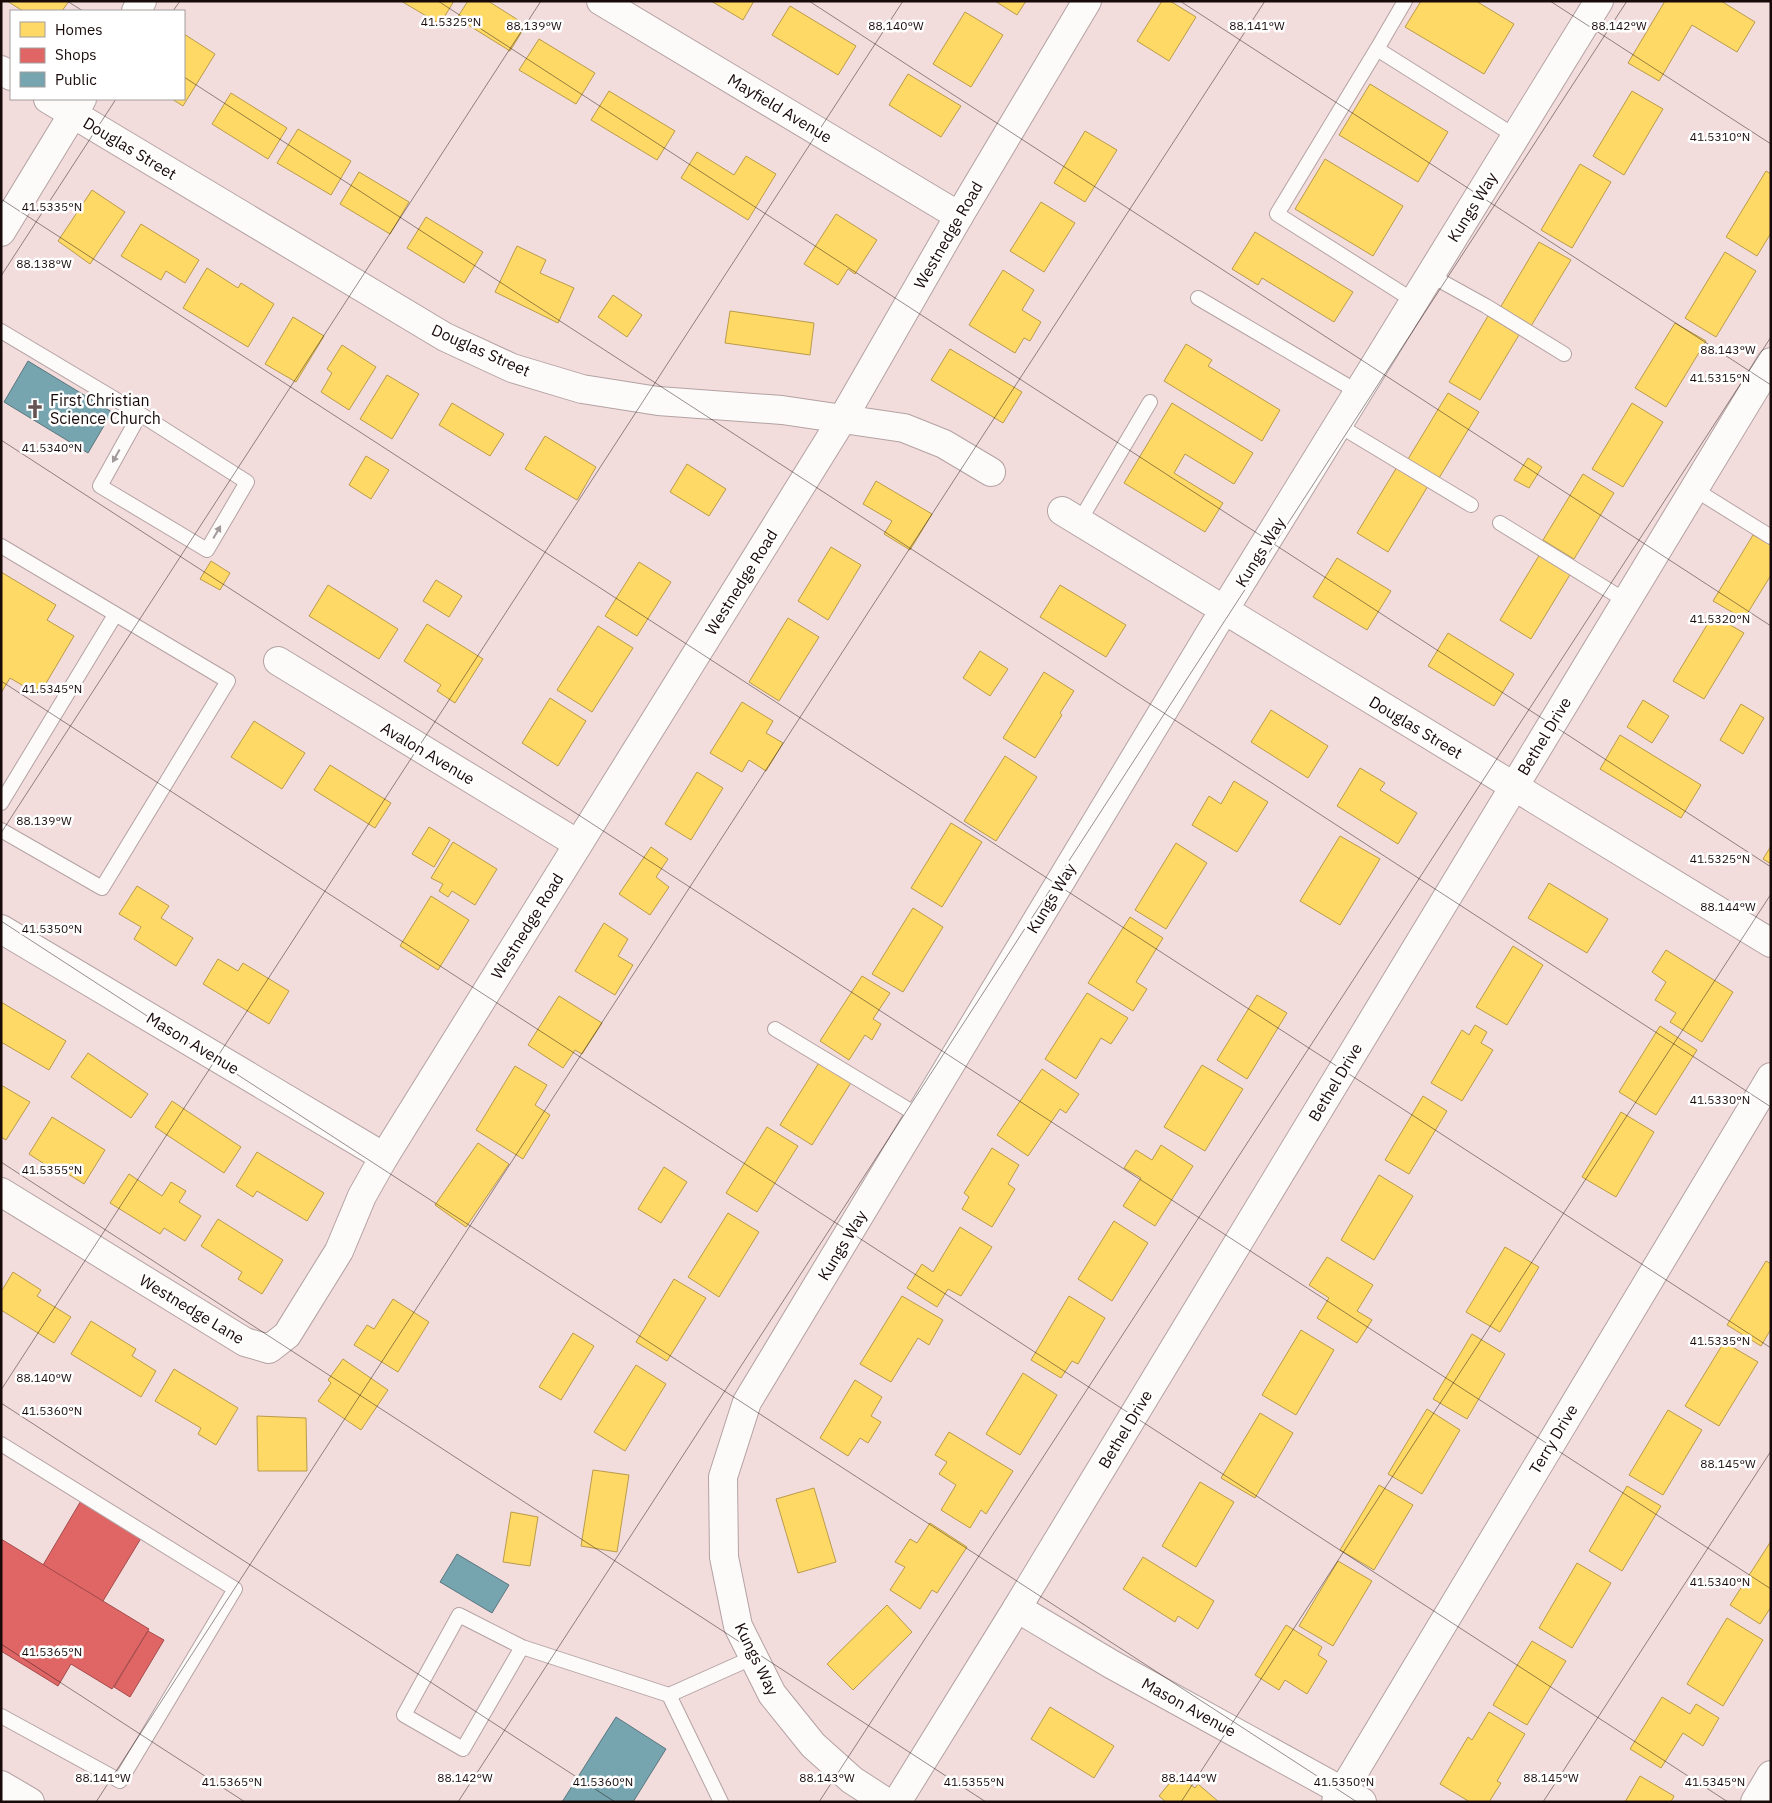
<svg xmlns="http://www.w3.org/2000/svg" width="1772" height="1803" viewBox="0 0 1772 1803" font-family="'IBM Plex Sans',sans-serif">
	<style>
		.homes { fill: #ffd966; stroke: #ba9b4a }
		.shops { fill: #e06666; stroke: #a44a4a }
		.public { fill: #76a5af; stroke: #5a767e }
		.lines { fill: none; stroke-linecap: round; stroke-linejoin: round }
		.service-casing { stroke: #b4a2a2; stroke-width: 16 }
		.minor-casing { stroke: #b4a2a2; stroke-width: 30 }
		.tertiary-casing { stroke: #b4a2a2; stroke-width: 30 }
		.secondary-casing { stroke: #b4a2a2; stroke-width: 30 }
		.service { stroke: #fdfafa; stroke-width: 14 }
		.minor { stroke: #fdfafa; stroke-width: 28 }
		.tertiary { stroke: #fdfafa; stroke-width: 28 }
		.secondary { stroke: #fdfafa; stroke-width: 28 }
		.oneway { fill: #a29a9a }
		.ticks { fill: none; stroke: #190a0a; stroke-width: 1; stroke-opacity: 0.45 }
		.labels { text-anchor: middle; stroke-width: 5; stroke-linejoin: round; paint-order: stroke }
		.street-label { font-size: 16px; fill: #190a0a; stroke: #fff }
		.poi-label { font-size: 16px; fill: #190a0a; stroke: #fff; text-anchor: start }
		.ticks-label { font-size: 12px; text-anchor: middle; fill: #190a0a; stroke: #fff; stroke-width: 5; stroke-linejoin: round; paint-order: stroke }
	</style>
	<rect width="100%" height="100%" fill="#f2dcdc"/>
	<!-- homes -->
	<g class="homes">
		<polygon points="7,1 69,1 62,11 23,11"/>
		<polygon points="401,1 454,1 440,24"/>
		<polygon points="468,1 488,1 526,25 510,51 457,18"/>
		<polygon points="711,1 754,1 743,20"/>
		<polygon points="995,1 1026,1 1017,15"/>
		<polygon points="1162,1 1170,1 1196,17 1169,61 1137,41"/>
		<polygon points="1421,1 1476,1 1514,24 1484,74 1405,27"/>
		<polygon points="1665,1 1721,1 1755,22 1737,52 1692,25 1659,81 1628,63"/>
		<polygon points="790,6 856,46 838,75 772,35"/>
		<polygon points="965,12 1003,35 971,87 933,64"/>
		<polygon points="184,34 215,54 183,106 172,99 184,99"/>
		<polygon points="539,39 595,73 576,104 519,70"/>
		<polygon points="908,74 961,106 941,137 889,105"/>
		<polygon points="1370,84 1448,132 1418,182 1339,135"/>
		<polygon points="609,91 675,131 657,160 591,120"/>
		<polygon points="1632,91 1663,109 1624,175 1593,156"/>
		<polygon points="231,93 287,128 268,159 212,124"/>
		<polygon points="298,129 351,161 331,195 277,163"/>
		<polygon points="1085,131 1117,150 1085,202 1054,183"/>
		<polygon points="697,152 734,175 746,156 776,174 748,220 681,178"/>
		<polygon points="1325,159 1403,206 1373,256 1295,209"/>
		<polygon points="1580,164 1611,182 1572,248 1541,230"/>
		<polygon points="1766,171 1771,174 1771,233 1757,256 1726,237"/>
		<polygon points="359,172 409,202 390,234 340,204"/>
		<polygon points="92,190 125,212 90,264 58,241"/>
		<polygon points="1041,202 1075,223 1044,272 1010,251"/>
		<polygon points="836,214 877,240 855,274 848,269 838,285 804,264"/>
		<polygon points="426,217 483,252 464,283 407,248"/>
		<polygon points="141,224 199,260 185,283 166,271 161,280 121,256"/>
		<polygon points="1255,232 1353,292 1334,322 1262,278 1258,285 1232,269"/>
		<polygon points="1539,242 1571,260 1531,326 1500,308"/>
		<polygon points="517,246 546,260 540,273 574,288 558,323 495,292"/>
		<polygon points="1725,252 1756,271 1716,337 1685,318"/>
		<polygon points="207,268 238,288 241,283 274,304 248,347 183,308"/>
		<polygon points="1003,270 1034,290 1022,310 1041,322 1030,341 1024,338 1015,353 969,325"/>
		<polygon points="613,295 642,315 627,337 598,317"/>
		<polygon points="730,311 814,323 810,355 725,343"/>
		<polygon points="1488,316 1519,335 1480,400 1449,382"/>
		<polygon points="293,317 324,336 296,382 265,364"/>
		<polygon points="1675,323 1706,341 1666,407 1635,388"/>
		<polygon points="1186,344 1212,360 1208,366 1280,410 1262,441 1164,381"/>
		<polygon points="342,345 376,367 349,410 321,392 332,373 327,369"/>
		<polygon points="950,349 1022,392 1003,423 931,380"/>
		<polygon points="387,375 419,394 392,439 360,419"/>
		<polygon points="1448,393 1479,412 1439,478 1408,459"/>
		<polygon points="452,403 504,434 490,456 439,425"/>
		<polygon points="1172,403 1253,453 1234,484 1185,454 1174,473 1223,503 1205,532 1124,483"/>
		<polygon points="1632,403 1663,422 1623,487 1592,469"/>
		<polygon points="545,436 596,467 577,500 525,469"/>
		<polygon points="366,456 389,470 371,499 349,485"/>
		<polygon points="1528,458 1542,467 1529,488 1514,480"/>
		<polygon points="687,464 726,489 709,516 670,492"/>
		<polygon points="1397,467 1428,486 1388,552 1357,533"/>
		<polygon points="1583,474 1614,493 1574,559 1543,540"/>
		<polygon points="876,481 932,514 910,550 884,534 892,521 863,504"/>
		<polygon points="1753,535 1771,545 1771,575 1744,619 1713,601"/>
		<polygon points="831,547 861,565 828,620 798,601"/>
		<polygon points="1540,554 1571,573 1531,639 1500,620"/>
		<polygon points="1337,558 1391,591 1367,630 1313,597"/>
		<polygon points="211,561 230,573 220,590 200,579"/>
		<polygon points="639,562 671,582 637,636 605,616"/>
		<polygon points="1,572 56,605 47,620 74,636 39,695 10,678 1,693"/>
		<polygon points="436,580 462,596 449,617 423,601"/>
		<polygon points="328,585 398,629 379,659 309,616"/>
		<polygon points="1060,585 1126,625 1106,657 1040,617"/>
		<polygon points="1713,615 1744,633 1704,699 1673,681"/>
		<polygon points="788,618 819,637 779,701 749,682"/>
		<polygon points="427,624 483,659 455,703 437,691 441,685 404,661"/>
		<polygon points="598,626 633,648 592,712 557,690"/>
		<polygon points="1448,633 1514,674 1494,706 1428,666"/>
		<polygon points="980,651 1008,669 990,696 963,678"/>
		<polygon points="1044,672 1074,691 1060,713 1062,715 1035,758 1003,738"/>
		<polygon points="550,698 586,721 558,766 522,743"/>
		<polygon points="1643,700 1669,716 1652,743 1627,727"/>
		<polygon points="742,702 773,721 766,733 783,743 766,771 749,760 742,772 710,753"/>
		<polygon points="1741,704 1764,718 1743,754 1720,740"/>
		<polygon points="1271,710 1328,746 1308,778 1251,742"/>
		<polygon points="254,721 305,753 282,789 231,757"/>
		<polygon points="1620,735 1701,785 1681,818 1600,769"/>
		<polygon points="1005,756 1037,777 996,841 964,821"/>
		<polygon points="330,765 391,803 375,828 314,790"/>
		<polygon points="1360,768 1385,783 1380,790 1417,813 1398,844 1337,806"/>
		<polygon points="697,772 723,788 691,840 665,824"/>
		<polygon points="1234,781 1268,802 1237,852 1192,825 1209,796 1221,804"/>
		<polygon points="951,823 982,842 942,907 911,888"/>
		<polygon points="429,827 450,840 434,867 412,854"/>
		<polygon points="1340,836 1380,859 1340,925 1300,901"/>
		<polygon points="453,842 497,869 475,905 452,891 448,897 439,891 443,884 431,878"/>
		<polygon points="1176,843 1207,863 1166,929 1135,910"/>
		<polygon points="1771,846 1771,864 1763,859"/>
		<polygon points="651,847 668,859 656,877 669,887 650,915 619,894"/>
		<polygon points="1549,883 1608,919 1587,953 1528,918"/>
		<polygon points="137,886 169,906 161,918 193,938 176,966 134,939 141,927 119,914"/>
		<polygon points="431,896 469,920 438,970 400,946"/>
		<polygon points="913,908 943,927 903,992 872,974"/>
		<polygon points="1130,917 1163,938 1136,982 1147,989 1133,1011 1088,983"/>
		<polygon points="604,923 628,939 618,956 633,965 615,995 575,971"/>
		<polygon points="1513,946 1543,965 1507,1025 1476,1007"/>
		<polygon points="1666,950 1733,992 1702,1042 1670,1022 1676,1013 1655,1000 1666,982 1652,972"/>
		<polygon points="218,959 238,971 243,963 289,991 269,1024 203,984"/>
		<polygon points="862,976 890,993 873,1019 881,1024 872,1040 865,1035 849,1060 820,1041"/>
		<polygon points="1087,993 1128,1018 1111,1044 1101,1038 1076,1079 1045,1059"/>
		<polygon points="1257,995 1287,1013 1247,1079 1217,1060"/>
		<polygon points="559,996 602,1023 582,1054 575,1050 563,1068 528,1045"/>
		<polygon points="1,1002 66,1041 49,1070 1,1042"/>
		<polygon points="1475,1025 1487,1032 1481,1043 1493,1050 1462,1101 1431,1083 1462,1030 1469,1035"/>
		<polygon points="1660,1026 1697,1050 1656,1115 1619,1092"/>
		<polygon points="88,1053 148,1094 131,1118 71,1077"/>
		<polygon points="820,1061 852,1081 812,1145 780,1125"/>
		<polygon points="1202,1065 1243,1089 1205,1151 1164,1127"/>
		<polygon points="515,1066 547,1085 535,1105 550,1115 523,1159 476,1130"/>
		<polygon points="1042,1069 1079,1094 1066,1113 1060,1109 1028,1156 997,1135"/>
		<polygon points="1,1085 30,1102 6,1140 1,1137"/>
		<polygon points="1423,1096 1447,1111 1409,1174 1385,1160"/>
		<polygon points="172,1101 241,1147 224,1173 155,1127"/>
		<polygon points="1621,1112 1654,1132 1616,1197 1582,1177"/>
		<polygon points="52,1117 105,1150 84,1184 54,1165 52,1169 29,1154"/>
		<polygon points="767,1127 798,1146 757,1212 726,1193"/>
		<polygon points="478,1143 509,1164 466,1227 435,1205"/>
		<polygon points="1161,1145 1193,1166 1155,1226 1123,1206 1141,1178 1124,1168 1136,1150 1152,1160"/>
		<polygon points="992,1148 1019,1165 1008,1184 1015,1189 992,1227 962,1209 969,1197 964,1193"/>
		<polygon points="257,1152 324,1193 307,1221 257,1191 253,1197 236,1186"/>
		<polygon points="664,1167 687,1182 661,1223 638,1209"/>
		<polygon points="129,1174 162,1196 171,1182 186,1191 179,1202 201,1216 185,1241 164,1228 160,1234 110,1203"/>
		<polygon points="1379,1175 1413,1196 1374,1260 1341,1240"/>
		<polygon points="728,1213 759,1232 719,1297 688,1277"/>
		<polygon points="218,1219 283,1260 262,1294 238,1279 242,1272 201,1246"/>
		<polygon points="1114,1221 1148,1243 1112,1301 1078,1279"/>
		<polygon points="960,1227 992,1247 961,1296 948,1289 937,1307 907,1288 922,1264 933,1272"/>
		<polygon points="1505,1247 1539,1267 1500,1332 1466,1312"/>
		<polygon points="1327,1257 1373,1285 1357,1311 1372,1320 1357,1343 1317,1318 1329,1298 1309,1285"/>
		<polygon points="1766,1261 1771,1264 1771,1329 1761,1346 1727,1325"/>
		<polygon points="13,1272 41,1290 37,1296 71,1317 54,1343 1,1310 1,1292"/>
		<polygon points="674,1279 706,1298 667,1361 636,1342"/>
		<polygon points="902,1296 943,1320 929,1345 918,1338 891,1382 860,1364"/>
		<polygon points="1069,1296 1105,1318 1078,1364 1072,1361 1061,1378 1031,1360"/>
		<polygon points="393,1299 429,1322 398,1372 354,1345 367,1325 374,1329"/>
		<polygon points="91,1321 136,1349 132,1356 156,1371 141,1397 71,1354"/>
		<polygon points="1301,1330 1334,1350 1296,1415 1262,1395"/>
		<polygon points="573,1333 594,1346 561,1400 539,1387"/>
		<polygon points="1472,1334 1505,1354 1467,1419 1433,1399"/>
		<polygon points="1724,1342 1758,1362 1719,1426 1685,1406"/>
		<polygon points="343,1359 388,1390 361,1430 318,1401 331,1383 328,1380"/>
		<polygon points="636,1365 666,1384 625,1451 594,1432"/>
		<polygon points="174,1369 238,1408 216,1445 198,1434 201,1428 155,1401"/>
		<polygon points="1023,1373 1057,1395 1020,1455 986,1434"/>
		<polygon points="855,1380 882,1397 871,1416 881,1422 868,1443 860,1438 848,1456 820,1438"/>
		<polygon points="1427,1409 1460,1430 1422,1494 1388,1474"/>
		<polygon points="1668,1410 1702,1430 1663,1495 1629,1475"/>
		<polygon points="1260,1413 1293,1433 1255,1498 1221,1478"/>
		<polygon points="257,1416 306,1418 307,1471 258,1471"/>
		<polygon points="949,1432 1013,1471 986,1514 981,1510 970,1528 941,1510 956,1485 939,1474 947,1462 935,1455"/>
		<polygon points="593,1470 629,1475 617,1552 581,1546"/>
		<polygon points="1200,1482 1234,1502 1196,1567 1162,1546"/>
		<polygon points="1379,1485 1413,1505 1374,1570 1340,1550"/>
		<polygon points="1627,1486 1661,1506 1622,1571 1589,1551"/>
		<polygon points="814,1488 836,1562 798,1573 776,1499"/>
		<polygon points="511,1512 538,1517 530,1566 503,1562"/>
		<polygon points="930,1523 967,1547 937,1593 932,1590 920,1609 890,1590 905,1567 895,1562 910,1539 917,1543"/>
		<polygon points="1771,1541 1771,1607 1760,1624 1730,1605"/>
		<polygon points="1143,1557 1214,1601 1198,1629 1178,1616 1175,1622 1123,1589"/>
		<polygon points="1338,1561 1372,1581 1333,1646 1299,1626"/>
		<polygon points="1577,1563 1611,1583 1572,1648 1539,1628"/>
		<polygon points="887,1605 912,1632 853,1690 827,1664"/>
		<polygon points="1727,1618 1763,1640 1723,1706 1687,1684"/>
		<polygon points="1286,1625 1322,1647 1318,1655 1327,1661 1307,1694 1285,1680 1279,1690 1255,1675"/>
		<polygon points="1532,1641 1566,1661 1527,1725 1493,1705"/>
		<polygon points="1662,1697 1690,1714 1696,1704 1719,1718 1703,1746 1683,1733 1661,1768 1630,1749"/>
		<polygon points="1050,1707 1114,1746 1094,1778 1031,1739"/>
		<polygon points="1489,1712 1525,1734 1497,1781 1501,1783 1489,1802 1470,1802 1440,1784 1468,1737 1472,1740"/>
		<polygon points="1177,1774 1195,1788 1198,1784 1219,1802 1166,1802 1159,1796"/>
		<polygon points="1640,1776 1674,1796 1671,1802 1625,1802"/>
	</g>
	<!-- shops -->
	<g class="shops">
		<polygon points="82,1499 143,1535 103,1601 43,1565"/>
		<polygon points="1,1539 149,1629 112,1689 71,1664 58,1686 1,1651"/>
		<polygon points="148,1631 164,1640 130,1697 114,1687"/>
	</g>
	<!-- public -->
	<g class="public">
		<polygon points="28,361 112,412 88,453 4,402"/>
		<polygon points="457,1554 509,1585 492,1613 440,1582"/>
		<polygon points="616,1717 666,1749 633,1802 562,1802"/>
	</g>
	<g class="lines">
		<!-- service casing -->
		<g class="service-casing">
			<g id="service">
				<polyline points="1405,1 1377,49 1515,136"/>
				<polyline points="1377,49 1277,214 1414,301"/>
				<polyline points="1430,275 1486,306 1564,354"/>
				<polyline points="1198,298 1358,392"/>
				<polyline points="1,331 140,414 247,482 207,550 100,486 140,414"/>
				<polyline points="1338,425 1471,505"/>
				<polyline points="1694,489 1771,537"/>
				<polyline points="1079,522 1150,402"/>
				<polyline points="1500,523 1626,601"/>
				<polyline points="1,546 228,681 102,888 1,830"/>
				<polyline points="1,803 115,615"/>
				<polyline points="775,1029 919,1116"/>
				<polyline points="1,1444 235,1589 120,1781 1,1716"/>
				<polyline points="522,1647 459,1615 404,1715 463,1749 522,1647 669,1695 754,1657"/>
				<polyline points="669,1695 721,1802"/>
			</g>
		</g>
		<!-- minor casing -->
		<g class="minor-casing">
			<g id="minor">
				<polyline points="601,1 959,216"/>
				<polyline points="1,70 11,76"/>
				<polyline points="48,99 445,337 512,368 582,389 658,401 782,410 904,428 944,444 991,472"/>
				<polyline points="1062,511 1771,943"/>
				<polyline points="278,661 578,844"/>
				<polyline points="1,929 384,1157"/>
				<polyline points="1,1192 245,1342 269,1349 287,1335 339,1251 362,1196 384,1157 843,418 959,216 1087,1"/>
				<polyline points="1017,1608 1111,1664 1362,1802"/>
				<polyline points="886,1802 852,1780 813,1745 772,1694 738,1626 724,1557 723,1477 747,1402 1224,610 1599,1"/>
				<polyline points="897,1802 1017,1608 1771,362"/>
				<polyline points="1336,1802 1771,1077"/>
				<polyline points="1755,1802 1771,1775"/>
			</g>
		</g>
		<!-- tertiary casing -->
		<g class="tertiary-casing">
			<g id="tertiary">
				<polyline points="136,11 142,1"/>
				<polyline points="1,232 82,99"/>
			</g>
		</g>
		<!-- secondary casing -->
		<g class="secondary-casing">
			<polyline id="secondary" points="1,1785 30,1802"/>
		</g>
		<!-- service -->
		<use href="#service" class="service"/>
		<!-- minor -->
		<use href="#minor" class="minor"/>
		<!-- tertiary -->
		<use href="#tertiary" class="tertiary"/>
		<!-- secondary -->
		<use href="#secondary" class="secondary"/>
	</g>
	<!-- one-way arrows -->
	<defs><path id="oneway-solid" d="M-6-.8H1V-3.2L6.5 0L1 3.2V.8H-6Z" transform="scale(1.25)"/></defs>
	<g class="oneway">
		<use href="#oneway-solid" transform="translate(116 456) rotate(119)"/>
		<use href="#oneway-solid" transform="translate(217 532) rotate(-60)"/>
	</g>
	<!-- ticks -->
	<path class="ticks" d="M 67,1 L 83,11M 438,1 L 1771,867M 809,1 L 1771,626M 1180,1 L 1771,385M 1550,1 L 1771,144M 173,11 L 180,1M 184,77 L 1771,1107M 1,199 L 1771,1348M 1,276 L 116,99M 1,440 L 1771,1589M 1,681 L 1728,1802M 1,833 L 541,1M 1,921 L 1357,1802M 1,1162 L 986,1802M 1,1390 L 903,1M 1,1403 L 615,1802M 1,1644 L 245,1802M 96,1802 L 1265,1M 458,1802 L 1627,1M 819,1802 L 1771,337M 1181,1802 L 1771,894M 1543,1802 L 1771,1451"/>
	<!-- icons -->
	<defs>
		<g id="church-bare" transform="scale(1.5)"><path d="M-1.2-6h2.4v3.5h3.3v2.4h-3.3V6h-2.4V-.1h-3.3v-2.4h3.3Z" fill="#655454" stroke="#fff" stroke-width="2.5" paint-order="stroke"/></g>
	</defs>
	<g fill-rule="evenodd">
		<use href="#church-bare" x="35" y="409"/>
	</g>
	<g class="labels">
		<!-- street labels -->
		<g class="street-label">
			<text transform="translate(780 108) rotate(31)" y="6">Mayfield Avenue</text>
			<text transform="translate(130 148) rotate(31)" y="6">Douglas Street</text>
			<text transform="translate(1472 207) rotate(-58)" y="6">Kungs Way</text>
			<text transform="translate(948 235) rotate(-60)" y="6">Westnedge Road</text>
			<text transform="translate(481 350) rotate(24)" y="6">Douglas Street</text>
			<text transform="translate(1260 552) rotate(-58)" y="6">Kungs Way</text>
			<text transform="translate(741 582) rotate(-58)" y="6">Westnedge Road</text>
			<text transform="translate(1416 727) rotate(31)" y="6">Douglas Street</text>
			<text transform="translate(1544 736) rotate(-59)" y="6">Bethel Drive</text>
			<text transform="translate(428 753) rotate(31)" y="6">Avalon Avenue</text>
			<text transform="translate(1051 898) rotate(-59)" y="6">Kungs Way</text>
			<text transform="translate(527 926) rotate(-58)" y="6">Westnedge Road</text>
			<text transform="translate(193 1043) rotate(31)" y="6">Mason Avenue</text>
			<text transform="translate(1335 1082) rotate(-59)" y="6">Bethel Drive</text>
			<text transform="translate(842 1245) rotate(-59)" y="6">Kungs Way</text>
			<text transform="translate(192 1309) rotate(31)" y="6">Westnedge Lane</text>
			<text transform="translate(1125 1429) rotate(-59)" y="6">Bethel Drive</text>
			<text transform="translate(1553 1439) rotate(-59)" y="6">Terry Drive</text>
			<text transform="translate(757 1659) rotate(64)" y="6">Kungs Way</text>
			<text transform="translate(1189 1707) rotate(29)" y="6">Mason Avenue</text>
		</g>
		<!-- poi labels -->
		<g class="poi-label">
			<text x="50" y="406">First Christian<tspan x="50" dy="18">Science Church</tspan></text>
		</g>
	</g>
	<g class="ticks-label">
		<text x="451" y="26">41.5325°N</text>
		<text x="534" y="30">88.139°W</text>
		<text x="896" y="30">88.140°W</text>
		<text x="1257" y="30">88.141°W</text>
		<text x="1619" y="30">88.142°W</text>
		<text x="1720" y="141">41.5310°N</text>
		<text x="52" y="211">41.5335°N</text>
		<text x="44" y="268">88.138°W</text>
		<text x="1728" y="354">88.143°W</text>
		<text x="1720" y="382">41.5315°N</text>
		<text x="52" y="452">41.5340°N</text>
		<text x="1720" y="623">41.5320°N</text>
		<text x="52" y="693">41.5345°N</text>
		<text x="44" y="825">88.139°W</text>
		<text x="1720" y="863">41.5325°N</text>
		<text x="1728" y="911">88.144°W</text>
		<text x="52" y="933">41.5350°N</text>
		<text x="1720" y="1104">41.5330°N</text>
		<text x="52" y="1174">41.5355°N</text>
		<text x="1720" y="1345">41.5335°N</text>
		<text x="44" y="1382">88.140°W</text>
		<text x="52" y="1415">41.5360°N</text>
		<text x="1728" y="1468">88.145°W</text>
		<text x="1720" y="1586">41.5340°N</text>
		<text x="52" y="1656">41.5365°N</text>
		<text x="103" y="1782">88.141°W</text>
		<text x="465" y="1782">88.142°W</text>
		<text x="827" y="1782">88.143°W</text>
		<text x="1189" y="1782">88.144°W</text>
		<text x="1551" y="1782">88.145°W</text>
		<text x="232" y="1786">41.5365°N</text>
		<text x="603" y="1786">41.5360°N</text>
		<text x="974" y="1786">41.5355°N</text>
		<text x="1344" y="1786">41.5350°N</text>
		<text x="1715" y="1786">41.5345°N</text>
	</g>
	<!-- border -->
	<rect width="1772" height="1803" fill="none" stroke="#190a0a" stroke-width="5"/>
	<!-- legend -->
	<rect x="10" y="10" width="175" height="90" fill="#ffffff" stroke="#a39d9d"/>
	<rect x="20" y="22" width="25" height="15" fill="#ffd966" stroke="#a39d9d"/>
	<text x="55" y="35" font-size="15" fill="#190a0a">Homes</text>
	<rect x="20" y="48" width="25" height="15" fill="#e06666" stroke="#a39d9d"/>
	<text x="55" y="60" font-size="15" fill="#190a0a">Shops</text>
	<rect x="20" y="72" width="25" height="15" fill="#76a5af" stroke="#a39d9d"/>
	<text x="55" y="85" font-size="15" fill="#190a0a">Public</text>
</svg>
